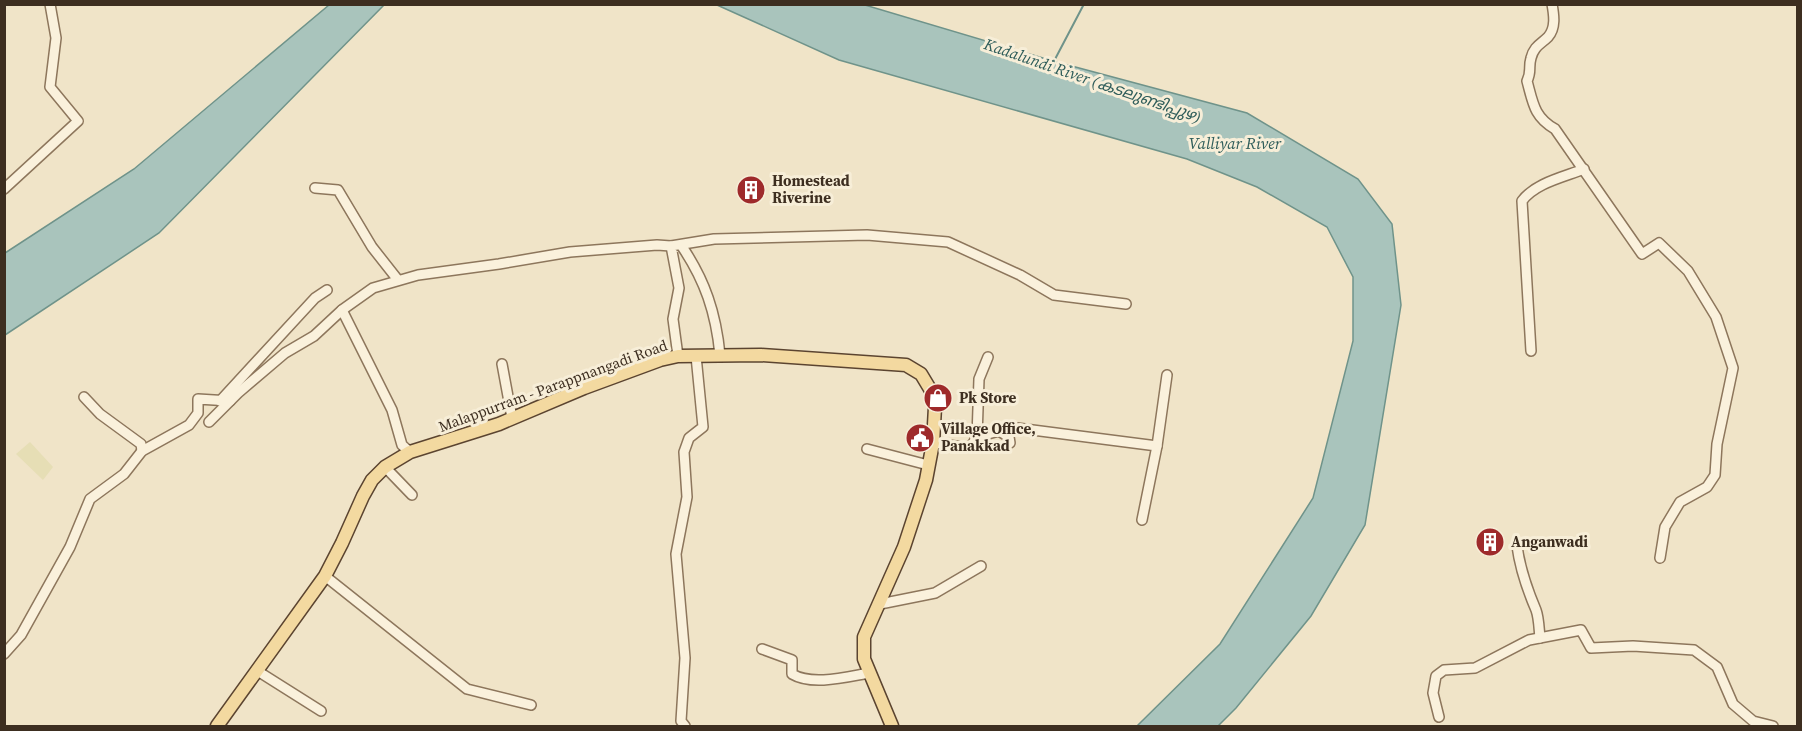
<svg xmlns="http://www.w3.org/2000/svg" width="1802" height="731" viewBox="0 0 1802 731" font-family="'Source Serif 4','Noto Sans Malayalam',serif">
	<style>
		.farmland { fill: #e6deb5 }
		.water { fill: #a9c4bc; stroke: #6f938a; stroke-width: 1.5 }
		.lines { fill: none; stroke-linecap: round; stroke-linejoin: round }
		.stream { stroke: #6f938a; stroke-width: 2 }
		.minor-casing { stroke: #8d765c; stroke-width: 12 }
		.major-casing { stroke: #5b4430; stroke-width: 15 }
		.minor { stroke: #faf1dc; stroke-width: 9 }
		.major { stroke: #f3d9a0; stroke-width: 12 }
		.labels { text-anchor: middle; stroke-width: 6; stroke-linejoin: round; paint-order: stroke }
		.poi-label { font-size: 15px; font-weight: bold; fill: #3d2e20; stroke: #f7eed8; text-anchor: start }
		.street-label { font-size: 15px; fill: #3d2e20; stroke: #f7eed8 }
		.water-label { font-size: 16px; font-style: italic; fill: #2f5d5a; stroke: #f7eed8 }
	</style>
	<rect width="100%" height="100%" fill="#f0e4c8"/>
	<!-- farmland -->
	<polygon class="farmland" points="30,442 53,467 43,480 16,454"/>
	<!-- water -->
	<g class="water">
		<polygon points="329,5 384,5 159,233 5,335 5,253 134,169"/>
		<polygon points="717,5 865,5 1053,61 1247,113 1358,179 1392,224 1401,305 1365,525 1311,616 1236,708 1218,726 1137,726 1220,644 1313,498 1353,341 1353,277 1327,227 1257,187 1187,159 839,60"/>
	</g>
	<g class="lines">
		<!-- stream -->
		<polyline class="stream" points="1053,63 1084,4"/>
		<!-- minor casing -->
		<g class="minor-casing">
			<g id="minor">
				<path d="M 1552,4 C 1554,15 1556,28 1548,37 C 1541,44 1534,46 1531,58 C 1528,68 1532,71 1527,81 C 1533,103 1534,117 1555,129 L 1642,254 L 1659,243 L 1688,271 L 1716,317 L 1733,368 L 1717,444 L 1715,475 L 1707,487 L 1680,502 L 1665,527 L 1660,558"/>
				<polyline points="315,188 338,190 372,247 398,280"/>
				<polyline points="4,189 78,121 50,87 56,38 50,4"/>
				<path d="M 681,245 C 705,280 716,313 720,355"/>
				<polyline points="342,310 392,410 402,445 410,452"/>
				<path d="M 1531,351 L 1522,201 C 1535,183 1564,177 1584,169"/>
				<polyline points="678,356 673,319 679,288 671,246 714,239 867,235 948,242 1020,275 1054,295 1126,304"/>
				<polyline points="502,364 512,418"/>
				<polyline points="84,397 100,414 141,444 142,451"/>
				<polyline points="220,401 315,298 327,290"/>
				<polyline points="209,422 238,393 285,353 314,336 342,310 373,288 418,275 499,264 570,252 657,245 671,246"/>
				<polyline points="999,431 1017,428 1157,446 1142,520"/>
				<polyline points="977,437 979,379 988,357"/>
				<polyline points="933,443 970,448 977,437 999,431 1009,437 1010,443"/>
				<polyline points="1157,446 1167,375"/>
				<polyline points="867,449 928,465"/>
				<polyline points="385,467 412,495"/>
				<path d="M 1517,546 C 1520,569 1527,589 1536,610 C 1539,618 1539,629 1540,638"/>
				<polyline points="325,576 467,689 531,705"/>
				<polyline points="880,604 935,593 981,566"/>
				<path d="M 762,649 L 792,660 L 792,674 C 812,686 846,677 869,673"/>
				<polyline points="4,654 21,635 70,547 90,499 124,474 142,451 189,425 198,413 198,399 230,401"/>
				<polyline points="256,670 321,711"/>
				<polyline points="1439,717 1433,693 1436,676 1444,670 1475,668 1529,640 1581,630 1591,648 1633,646 1694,650 1717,667 1733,704 1753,721 1773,726"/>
				<polyline points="685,726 681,721 685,658 676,554 687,497 684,452 689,438 703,427 696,356"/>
			</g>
		</g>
		<!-- major casing -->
		<g class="major-casing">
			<polyline id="major" points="217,726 325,576 342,543 363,496 372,480 385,467 410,452 499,424 584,388 660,360 678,356 761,355 906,365 921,374 933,394 935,407 933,443 926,480 904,547 864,637 864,659 892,726"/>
		</g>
		<!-- minor -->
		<use href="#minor" class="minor"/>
		<!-- major -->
		<use href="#major" class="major"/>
	</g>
	<!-- icons -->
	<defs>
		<g id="building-disc" transform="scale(1.5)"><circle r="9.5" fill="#9e2a2b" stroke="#f7eed8"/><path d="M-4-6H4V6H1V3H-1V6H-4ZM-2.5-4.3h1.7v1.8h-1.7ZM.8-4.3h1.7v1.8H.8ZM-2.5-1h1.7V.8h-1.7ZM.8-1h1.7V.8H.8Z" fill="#fff"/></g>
		<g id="shop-disc" transform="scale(1.5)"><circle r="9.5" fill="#9e2a2b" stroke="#f7eed8"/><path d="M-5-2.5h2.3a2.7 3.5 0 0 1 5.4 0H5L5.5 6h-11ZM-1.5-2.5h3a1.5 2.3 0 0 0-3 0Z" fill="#fff"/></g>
		<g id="civic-disc" transform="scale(1.5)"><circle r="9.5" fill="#9e2a2b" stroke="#f7eed8"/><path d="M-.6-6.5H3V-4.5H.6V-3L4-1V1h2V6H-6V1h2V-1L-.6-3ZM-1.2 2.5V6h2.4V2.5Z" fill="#fff"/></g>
	</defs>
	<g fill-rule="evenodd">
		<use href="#building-disc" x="751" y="190"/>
		<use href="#shop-disc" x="938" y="398"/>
		<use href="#civic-disc" x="920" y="438"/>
		<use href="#building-disc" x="1490" y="542"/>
	</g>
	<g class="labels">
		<!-- poi labels -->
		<g class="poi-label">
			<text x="772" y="186">Homestead<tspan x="772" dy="17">Riverine</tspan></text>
			<text x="959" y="403">Pk Store</text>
			<text x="941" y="434">Village Office,<tspan x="941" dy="17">Panakkad</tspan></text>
			<text x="1511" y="547">Anganwadi</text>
		</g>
		<!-- street labels -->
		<g class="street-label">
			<text transform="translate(553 386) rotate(-20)" y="5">Malappurram - Parappnangadi Road</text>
		</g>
		<!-- water labels -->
		<g class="water-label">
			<text transform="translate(1093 80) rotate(19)" y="6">Kadalundi River (കടലുണ്ടിപ്പുഴ)</text>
			<text x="1235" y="149">Valliyar River</text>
		</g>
	</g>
	<!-- border -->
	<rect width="1802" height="731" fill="none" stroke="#3d2e20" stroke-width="12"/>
</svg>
